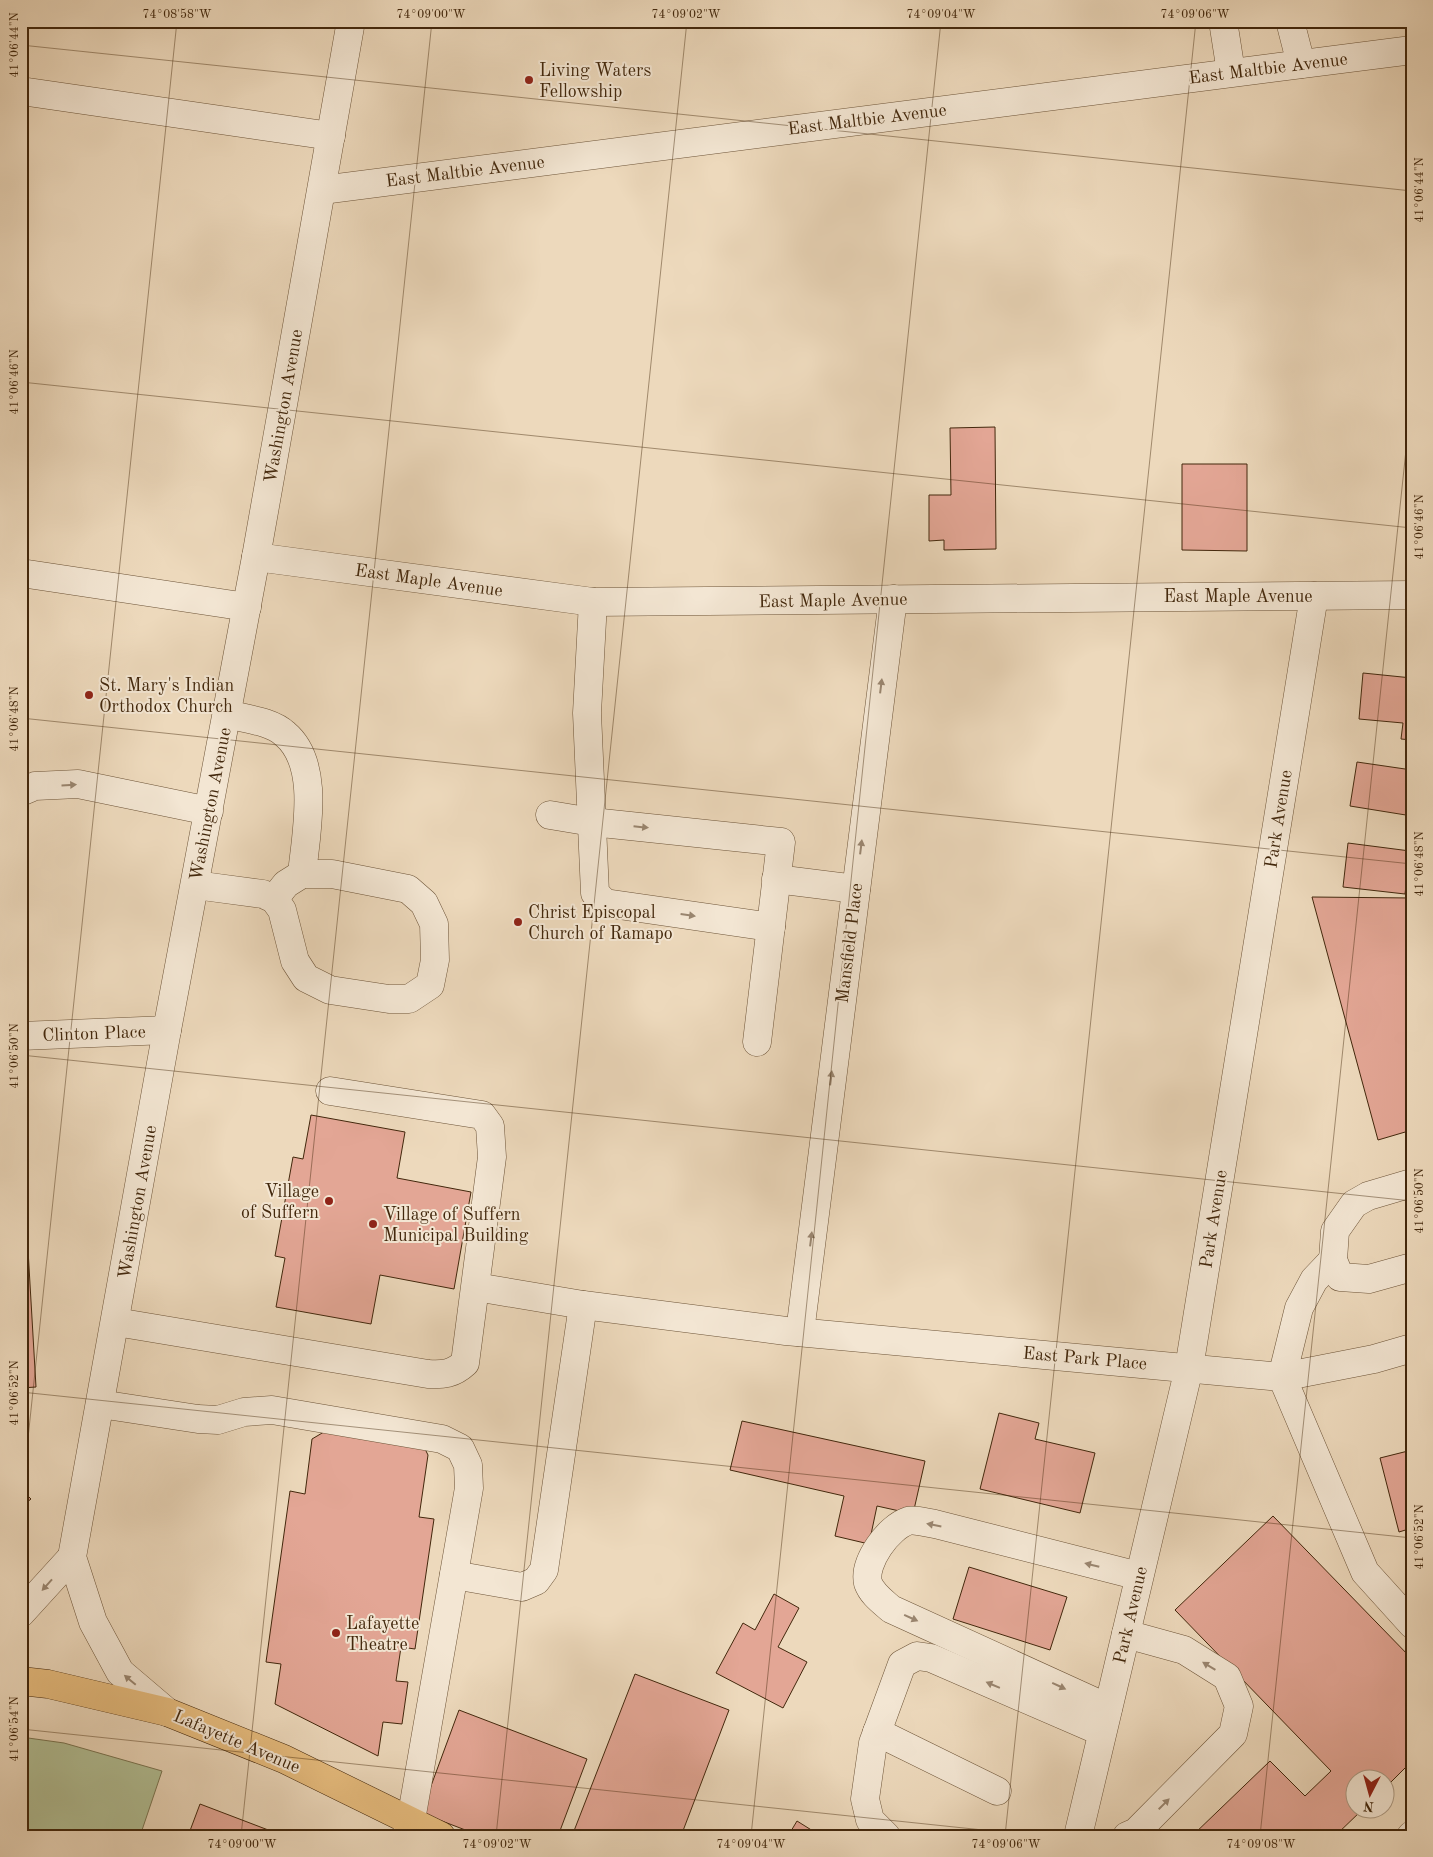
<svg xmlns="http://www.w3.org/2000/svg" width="1433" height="1857" viewBox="0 0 1433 1857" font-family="'Old Standard TT',serif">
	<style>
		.green { fill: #b2c096; stroke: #7a7451 }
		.building { fill: #e3a695; stroke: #42270c }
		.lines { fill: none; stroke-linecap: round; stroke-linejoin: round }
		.minor-casing { stroke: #6d5438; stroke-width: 29 }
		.major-casing { stroke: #42270c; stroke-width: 29 }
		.minor { stroke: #f3e6d3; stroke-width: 28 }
		.major { stroke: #e6bc7e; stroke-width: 28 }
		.oneway { fill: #9a8670 }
		.ticks { fill: none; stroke: #42270c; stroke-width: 1; stroke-opacity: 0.45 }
		.poi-dot { fill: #8f2418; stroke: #f3e6d3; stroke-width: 2 }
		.labels { text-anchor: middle; stroke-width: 4; stroke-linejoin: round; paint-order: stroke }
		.street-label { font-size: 18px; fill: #42270c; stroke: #f3e6d3 }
		.poi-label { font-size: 18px; fill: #42270c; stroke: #f3e6d3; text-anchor: start }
		.neatline { fill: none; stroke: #42270c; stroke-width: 2 }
		.ticks-label { font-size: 12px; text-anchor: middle; fill: #42270c }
	</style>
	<rect width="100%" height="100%" fill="#edd9bc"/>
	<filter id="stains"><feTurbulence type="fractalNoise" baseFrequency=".004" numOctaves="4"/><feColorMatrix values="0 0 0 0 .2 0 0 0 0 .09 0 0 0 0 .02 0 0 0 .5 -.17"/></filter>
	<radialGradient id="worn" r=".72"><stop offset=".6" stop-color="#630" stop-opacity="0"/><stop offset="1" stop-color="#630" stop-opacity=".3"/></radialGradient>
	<!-- green -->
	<polygon class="green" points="21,1737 64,1743 162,1771 140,1836 21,1836"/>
	<!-- building -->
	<g class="building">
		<polygon points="995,427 996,549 944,550 944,540 929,541 929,495 951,495 950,428"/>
		<polygon points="1182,464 1247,464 1247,551 1182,550"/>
		<polygon points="1363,673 1412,678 1412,740 1401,739 1403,723 1359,719"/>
		<polygon points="1357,762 1412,770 1412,816 1350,806"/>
		<polygon points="1348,843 1410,851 1405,894 1343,887"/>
		<polygon points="1312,897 1412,898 1412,1130 1378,1140"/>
		<polygon points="311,1115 405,1132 397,1178 471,1192 454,1289 380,1275 371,1324 276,1307 285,1258 275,1256 293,1157 303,1159"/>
		<polygon points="21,1129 36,1387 21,1388"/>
		<polygon points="999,1413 1039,1423 1035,1439 1095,1453 1080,1513 980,1489"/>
		<polygon points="742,1421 925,1461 913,1514 877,1506 869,1544 835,1536 844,1496 730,1470"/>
		<polygon points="334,1426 419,1437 428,1455 419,1517 434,1519 415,1649 401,1647 396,1681 408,1682 402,1724 383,1722 378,1756 275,1704 281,1664 266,1662 290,1491 305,1494 312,1439"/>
		<polygon points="1412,1450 1412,1528 1399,1532 1380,1458"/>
		<polygon points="21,1489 31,1499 21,1507"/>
		<polygon points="1273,1516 1412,1659 1412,1761 1386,1787 1386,1780 1356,1780 1356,1810 1362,1810 1335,1836 1192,1836 1270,1761 1305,1796 1331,1771 1175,1610"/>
		<polygon points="969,1567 1067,1597 1050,1650 953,1619"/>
		<polygon points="774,1594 799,1608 778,1647 807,1662 783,1708 716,1673 743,1623 755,1630"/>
		<polygon points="635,1674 729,1710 681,1836 572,1836"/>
		<polygon points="459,1710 587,1759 558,1836 481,1836 421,1813"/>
		<polygon points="200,1804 284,1836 188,1836"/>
		<polygon points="797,1821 821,1836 788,1836"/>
	</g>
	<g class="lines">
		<!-- minor casing -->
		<g class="minor-casing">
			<g id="minor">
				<polyline points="1223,21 1231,72"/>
				<polyline points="1290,21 1301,64"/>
				<polyline points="21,91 331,136"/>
				<polyline points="322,190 1412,50"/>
				<polyline points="256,557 593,602 1412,595"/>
				<polyline points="21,573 247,607"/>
				<polyline points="593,602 587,713 595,893 605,903 771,927"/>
				<path d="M 227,714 C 245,719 271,721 285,734 C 321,764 306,833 302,874"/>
				<polyline points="21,792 35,786 78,784 209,811"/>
				<polyline points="550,815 592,822 781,842 757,1042"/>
				<polyline points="776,879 856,889"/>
				<polyline points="195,885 263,894 274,899 282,910 295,961 306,978 330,990 389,999 409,999 430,985 435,960 434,924 424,903 408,889 332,874 302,874 286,884 274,899"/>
				<polyline points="21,1036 167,1030"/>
				<polyline points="1412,1183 1368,1196 1354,1204 1335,1231 1333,1260 1340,1277 1369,1279 1412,1267"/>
				<polyline points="1333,1260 1314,1280 1299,1308 1282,1377 1365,1572 1412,1624"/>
				<polyline points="476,1287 583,1305 786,1331 1282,1377 1374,1359 1412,1348"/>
				<path d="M 116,1322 L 428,1374 C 443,1375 453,1374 465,1363 L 492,1157 L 490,1126 L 482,1115 L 330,1091"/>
				<polyline points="800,1332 893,599"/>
				<polyline points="100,1404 198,1419 218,1420 244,1412 272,1410 442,1439 460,1448 468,1465 469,1488 411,1820 406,1836"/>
				<polyline points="454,1575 522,1587 536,1581 544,1570 583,1305"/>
				<polyline points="21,1613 72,1557"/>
				<polyline points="1126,1634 1184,1650 1227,1677 1239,1706 1233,1734 1136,1832 1127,1836"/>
				<path d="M 1108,1708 L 891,1609 C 882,1601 872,1594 868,1583 C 863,1562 889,1527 908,1521 C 915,1519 927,1523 935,1524 L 1139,1576"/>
				<polyline points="167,1712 120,1672 93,1622 72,1557 167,1030 256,557 351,21"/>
				<polyline points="877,1732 997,1791"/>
				<polyline points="886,1836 870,1820 865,1799 873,1743 902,1664 917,1656 931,1658 1102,1732"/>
				<polyline points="1078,1836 1189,1368 1314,596"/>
				<polyline points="1411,1836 1412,1835"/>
			</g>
		</g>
		<!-- major casing -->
		<g class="major-casing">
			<polyline id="major" points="21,1681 48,1684 167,1712 284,1759 441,1836"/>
		</g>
		<!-- minor -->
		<use href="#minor" class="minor"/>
		<!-- major -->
		<use href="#major" class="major"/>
	</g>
	<!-- one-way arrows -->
	<defs><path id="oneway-solid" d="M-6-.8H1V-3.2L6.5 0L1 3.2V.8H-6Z" transform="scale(1.25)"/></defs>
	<g class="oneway">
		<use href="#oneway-solid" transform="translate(881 686) rotate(-83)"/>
		<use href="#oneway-solid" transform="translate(69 785) rotate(-3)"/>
		<use href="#oneway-solid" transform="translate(641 827) rotate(6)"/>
		<use href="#oneway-solid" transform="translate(861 847) rotate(-83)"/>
		<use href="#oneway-solid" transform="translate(688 915) rotate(8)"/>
		<use href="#oneway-solid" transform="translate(831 1078) rotate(-83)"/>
		<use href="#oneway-solid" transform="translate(811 1239) rotate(-83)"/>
		<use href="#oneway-solid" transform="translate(934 1525) rotate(-169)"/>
		<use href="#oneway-solid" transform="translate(1092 1565) rotate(-166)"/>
		<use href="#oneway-solid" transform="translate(47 1585) rotate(132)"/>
		<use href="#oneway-solid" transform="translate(911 1618) rotate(24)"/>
		<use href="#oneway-solid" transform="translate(1209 1666) rotate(-149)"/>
		<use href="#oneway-solid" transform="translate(130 1680) rotate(-140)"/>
		<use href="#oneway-solid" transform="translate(993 1685) rotate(-157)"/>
		<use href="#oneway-solid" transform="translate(1059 1686) rotate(25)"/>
		<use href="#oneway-solid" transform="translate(1164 1804) rotate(-45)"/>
	</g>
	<!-- ticks -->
	<path class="ticks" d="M 21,45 L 1412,191M 21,382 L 1412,528M 21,718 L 1412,864M 21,1055 L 1412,1201M 21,1392 L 1412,1538M 21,1505 L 177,21M 21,1729 L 1040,1836M 241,1836 L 432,21M 496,1836 L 687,21M 751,1836 L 941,21M 1005,1836 L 1196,21M 1260,1836 L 1412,393"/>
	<!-- markers -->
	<g class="poi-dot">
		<circle cx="529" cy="80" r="5"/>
		<circle cx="89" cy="695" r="5"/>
		<circle cx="518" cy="922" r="5"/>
		<circle cx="329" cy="1201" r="5"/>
		<circle cx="373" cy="1224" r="5"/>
		<circle cx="336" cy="1633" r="5"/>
	</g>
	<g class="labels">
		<!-- street labels -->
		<g class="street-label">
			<text transform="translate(1268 68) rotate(-7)" y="6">East Maltbie Avenue</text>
			<text transform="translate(867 119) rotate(-7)" y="6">East Maltbie Avenue</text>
			<text transform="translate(465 171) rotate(-7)" y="6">East Maltbie Avenue</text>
			<text transform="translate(283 406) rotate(-80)" y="6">Washington Avenue</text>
			<text transform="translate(429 580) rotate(8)" y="6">East Maple Avenue</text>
			<text x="1238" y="602">East Maple Avenue</text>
			<text transform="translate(833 600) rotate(-1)" y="6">East Maple Avenue</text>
			<text transform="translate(210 804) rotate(-79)" y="6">Washington Avenue</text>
			<text transform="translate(1278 819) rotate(-81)" y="6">Park Avenue</text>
			<text transform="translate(849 943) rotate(-83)" y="6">Mansfield Place</text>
			<text transform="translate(94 1033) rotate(-2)" y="6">Clinton Place</text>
			<text transform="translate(137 1202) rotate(-80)" y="6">Washington Avenue</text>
			<text transform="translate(1213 1219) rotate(-81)" y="6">Park Avenue</text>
			<text transform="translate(1085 1358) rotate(5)" y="6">East Park Place</text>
			<text transform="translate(1130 1615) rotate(-77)" y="6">Park Avenue</text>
			<text transform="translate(237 1741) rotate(23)" y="6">Lafayette Avenue</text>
		</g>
		<!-- poi labels -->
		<g class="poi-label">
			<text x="539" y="76">Living Waters<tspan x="539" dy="21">Fellowship</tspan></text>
			<text x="99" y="691">St. Mary's Indian<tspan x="99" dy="21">Orthodox Church</tspan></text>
			<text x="528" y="918">Christ Episcopal<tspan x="528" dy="21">Church of Ramapo</tspan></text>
			<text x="319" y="1197" text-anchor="end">Village<tspan x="319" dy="21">of Suffern</tspan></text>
			<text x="383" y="1220">Village of Suffern<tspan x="383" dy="21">Municipal Building</tspan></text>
			<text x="346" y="1629">Lafayette<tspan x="346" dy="21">Theatre</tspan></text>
		</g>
	</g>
	<!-- margin -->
	<rect width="1433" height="1857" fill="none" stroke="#edd9bc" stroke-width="55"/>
	<!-- north arrow -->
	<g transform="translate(1370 1794) rotate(186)"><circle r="24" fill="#f3e6d3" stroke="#ac9a83"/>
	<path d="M0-4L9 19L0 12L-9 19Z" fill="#8f2418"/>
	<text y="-8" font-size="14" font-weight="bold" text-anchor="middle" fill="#42270c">N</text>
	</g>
	<rect x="28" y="28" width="1378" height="1802" class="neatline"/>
	<g class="ticks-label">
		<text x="177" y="18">74°08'58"W</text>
		<text x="431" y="18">74°09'00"W</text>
		<text x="686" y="18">74°09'02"W</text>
		<text x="941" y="18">74°09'04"W</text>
		<text x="1195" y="18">74°09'06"W</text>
		<text transform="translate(14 45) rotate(-90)" y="4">41°06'44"N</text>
		<text transform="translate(1419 190) rotate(-90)" y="4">41°06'44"N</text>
		<text transform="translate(14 382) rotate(-90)" y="4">41°06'46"N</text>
		<text transform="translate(1419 527) rotate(-90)" y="4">41°06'46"N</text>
		<text transform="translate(14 719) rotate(-90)" y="4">41°06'48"N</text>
		<text transform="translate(1419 864) rotate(-90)" y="4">41°06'48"N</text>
		<text transform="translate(14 1056) rotate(-90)" y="4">41°06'50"N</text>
		<text transform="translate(1419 1201) rotate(-90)" y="4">41°06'50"N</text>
		<text transform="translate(14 1393) rotate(-90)" y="4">41°06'52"N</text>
		<text transform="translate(1419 1537) rotate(-90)" y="4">41°06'52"N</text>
		<text transform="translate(14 1729) rotate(-90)" y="4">41°06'54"N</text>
		<text x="242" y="1848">74°09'00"W</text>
		<text x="497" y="1848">74°09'02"W</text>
		<text x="751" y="1848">74°09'04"W</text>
		<text x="1006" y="1848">74°09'06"W</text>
		<text x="1261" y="1848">74°09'08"W</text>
	</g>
	<rect width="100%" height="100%" filter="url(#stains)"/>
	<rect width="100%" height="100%" fill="url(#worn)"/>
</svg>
